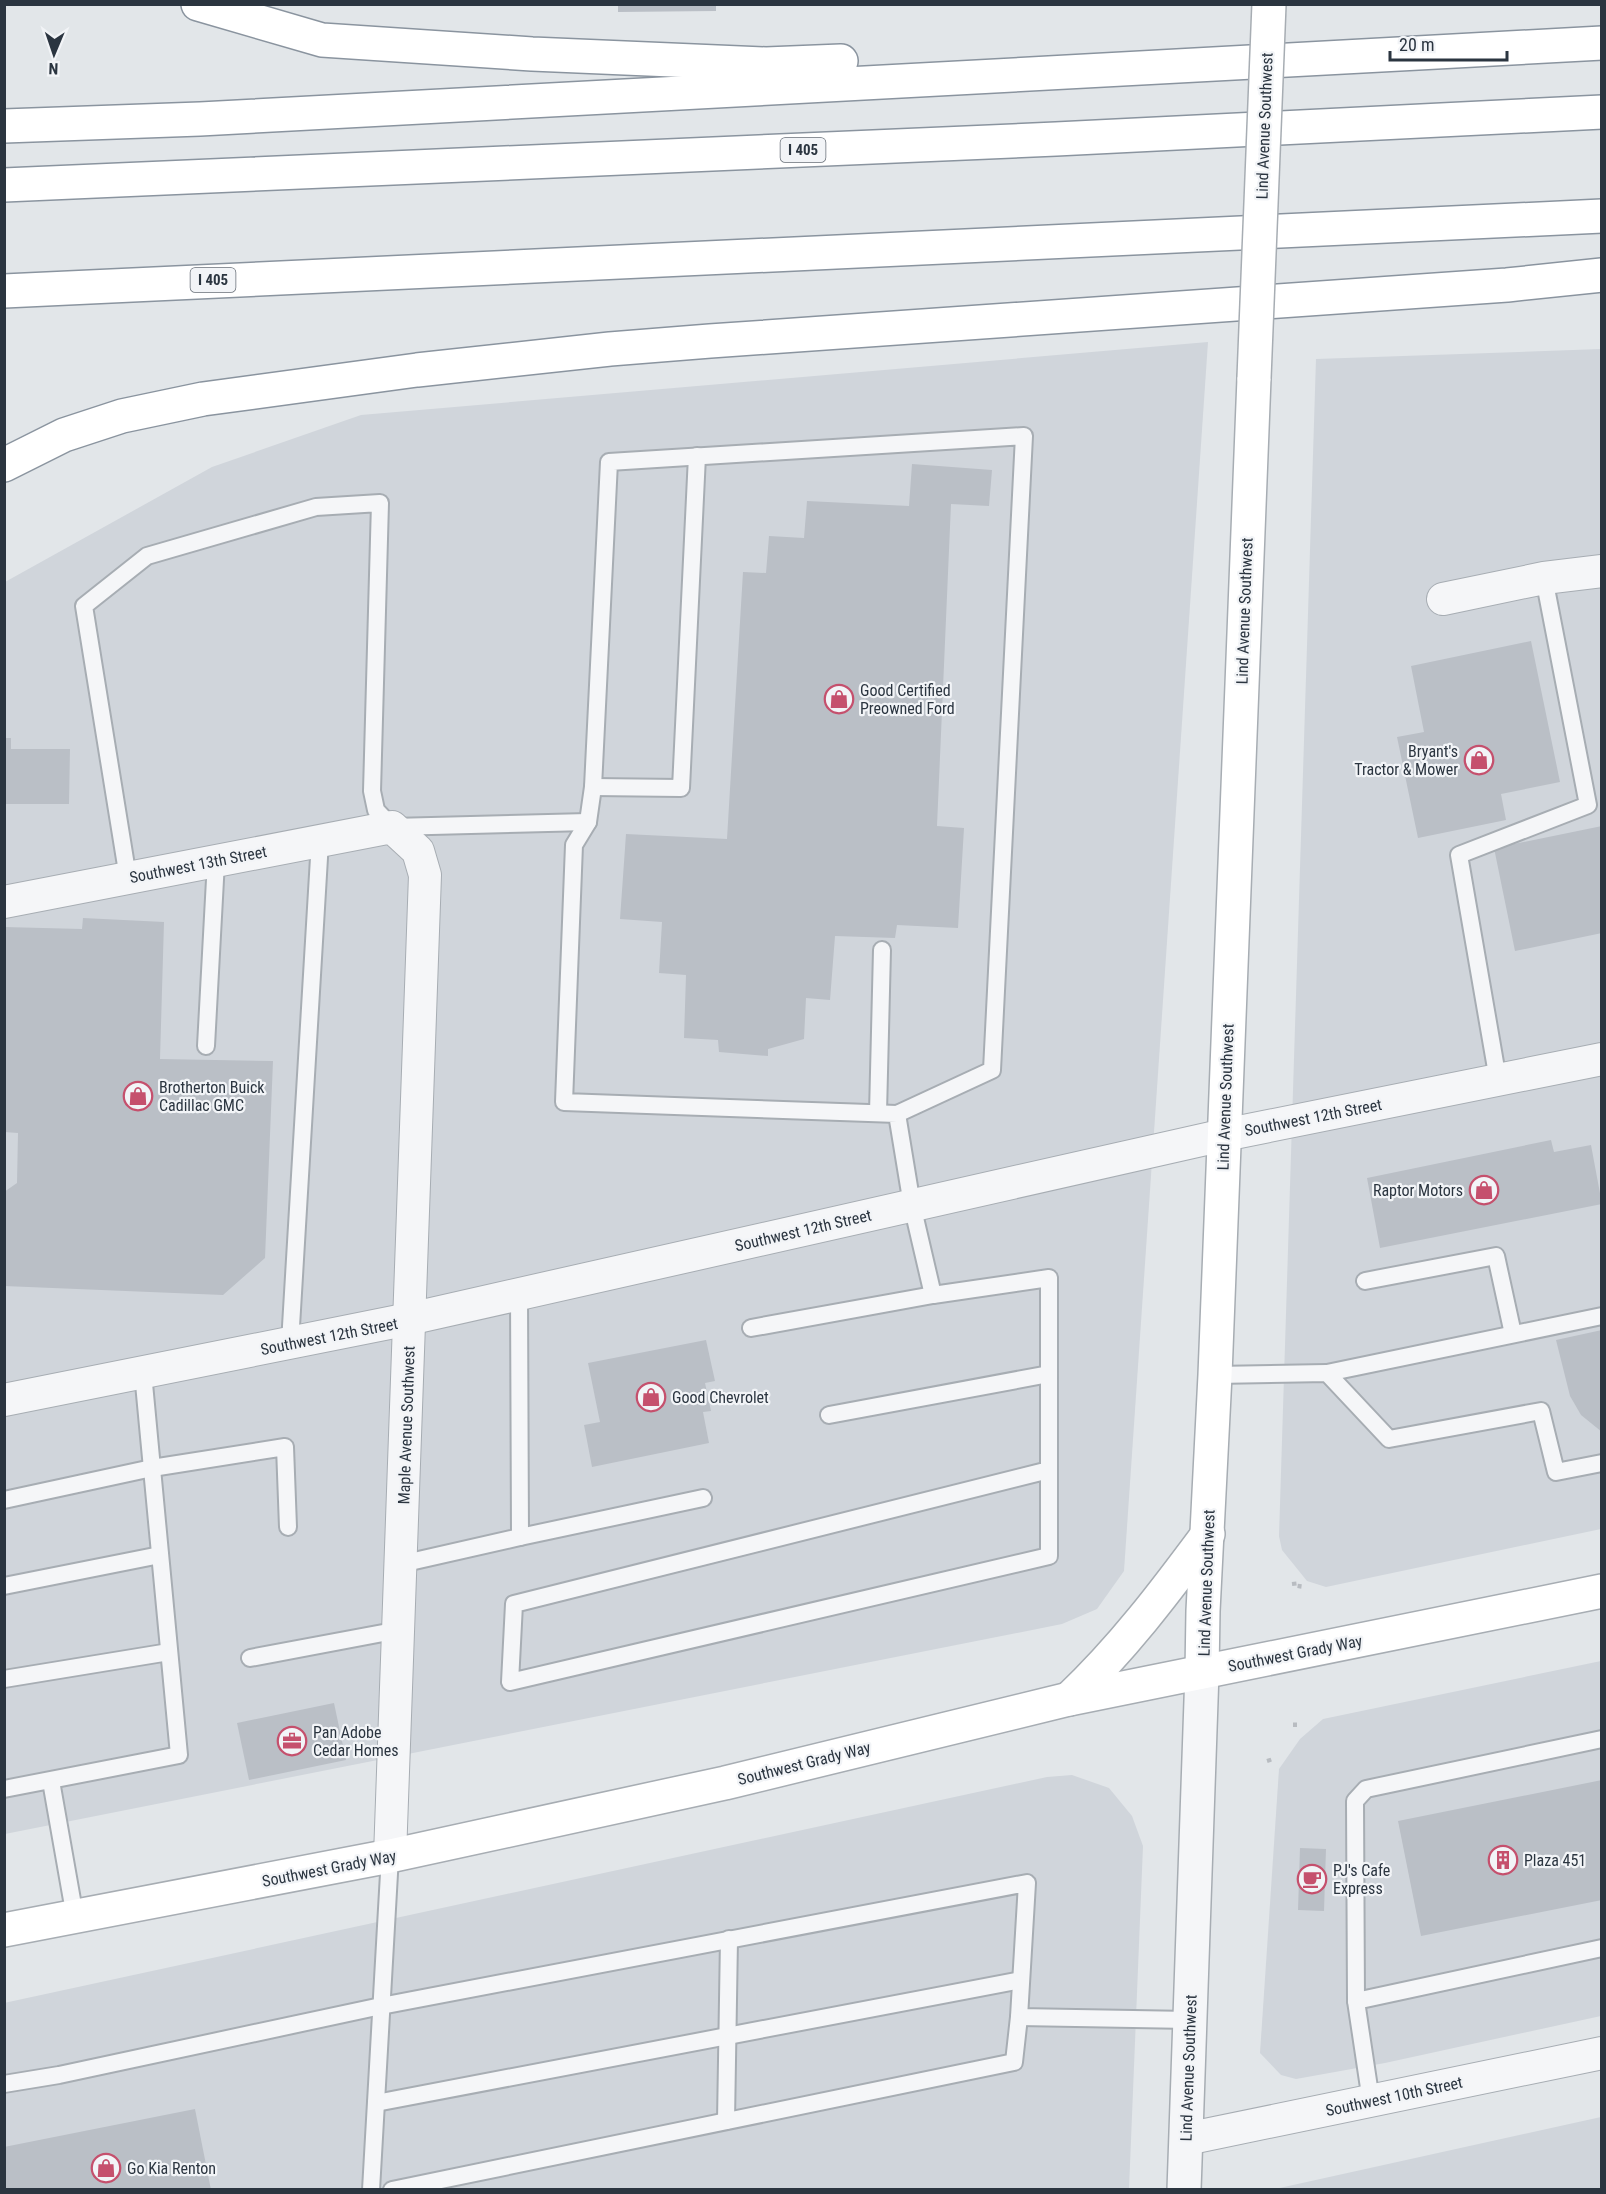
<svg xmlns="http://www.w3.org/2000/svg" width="1606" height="2194" viewBox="0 0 1606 2194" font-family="'Roboto Condensed',sans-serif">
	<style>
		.built { fill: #d0d5db }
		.building { fill: #babfc6 }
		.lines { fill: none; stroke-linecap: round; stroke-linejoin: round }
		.service-casing { stroke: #a7adb3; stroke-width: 20 }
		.minor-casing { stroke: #a7adb3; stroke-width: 34 }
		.tertiary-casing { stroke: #a7adb3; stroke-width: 36 }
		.secondary-casing { stroke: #a7adb3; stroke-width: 36 }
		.motorway-casing { stroke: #8a949f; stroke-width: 36 }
		.path { stroke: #b8bcc1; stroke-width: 4; stroke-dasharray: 4.5 4.5; stroke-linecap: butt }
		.service { stroke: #f5f6f8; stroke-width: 16 }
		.minor { stroke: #f5f6f8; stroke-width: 32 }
		.tertiary { stroke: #f5f6f8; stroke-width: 33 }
		.secondary { stroke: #fff; stroke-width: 33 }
		.motorway { stroke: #fff; stroke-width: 33 }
		.secondary-bridge-casing { stroke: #a7adb3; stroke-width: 36; stroke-linecap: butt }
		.secondary-bridge { stroke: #fff; stroke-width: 33 }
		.labels { text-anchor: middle; stroke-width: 4.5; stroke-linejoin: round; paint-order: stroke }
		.shield { fill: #f2f4f7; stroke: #676e77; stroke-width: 1.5 }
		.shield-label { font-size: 15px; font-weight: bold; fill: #2b3540 }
		.street-label { font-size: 16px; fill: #2b3540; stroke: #f2f4f7 }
		.poi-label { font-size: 16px; fill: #2b3540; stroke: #f2f4f7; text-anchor: start }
	</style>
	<rect width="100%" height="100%" fill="#e2e6e9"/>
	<!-- built -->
	<g class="built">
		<polygon points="1208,342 1124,1571 1097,1609 1062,1624 5,1834 5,582 212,467 361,415"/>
		<polygon points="1601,349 1601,1529 1326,1587 1307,1581 1282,1550 1279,1536 1316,359"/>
		<polygon points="1601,1661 1601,2016 1385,2063 1296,2079 1281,2075 1260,2053 1279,1769 1300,1739 1323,1719"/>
		<polygon points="1072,1775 1109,1788 1132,1816 1143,1846 1129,2189 5,2189 4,2003 1047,1777"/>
		<polygon points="1601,2117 1601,2189 1275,2189"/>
	</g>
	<!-- building -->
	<g class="building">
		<polygon points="618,4 716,4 716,11 618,12"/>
		<polygon points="912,464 992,470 989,506 951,504 937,826 964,828 958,928 897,925 895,938 835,936 830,1000 806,998 804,1039 768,1049 768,1056 719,1052 718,1040 684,1038 686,975 659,973 662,922 620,919 626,834 727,839 743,572 766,573 769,536 804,538 807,501 909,506"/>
		<polygon points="1531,641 1560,782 1501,794 1506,820 1418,838 1397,737 1424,732 1411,666"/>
		<polygon points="4,738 11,738 11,749 70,749 69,804 5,804"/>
		<polygon points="1602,826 1602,933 1515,951 1494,848"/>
		<polygon points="83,918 164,922 160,1059 273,1061 265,1258 223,1295 4,1286 4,1192 17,1183 18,1133 4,1132 4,927 82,929"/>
		<polygon points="1551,1140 1554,1152 1591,1145 1602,1204 1380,1248 1367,1178"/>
		<polygon points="1602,1330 1602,1432 1581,1415 1570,1396 1556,1340"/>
		<polygon points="706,1340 715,1381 705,1383 711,1411 703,1412 709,1443 592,1467 584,1425 600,1422 588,1363"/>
		<polygon points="334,1703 346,1760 249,1780 237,1723"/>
		<polygon points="1602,1780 1602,1900 1421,1936 1398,1821"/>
		<polygon points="1300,1848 1326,1849 1324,1911 1298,1910"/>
		<polygon points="195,2109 211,2190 4,2190 4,2147"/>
	</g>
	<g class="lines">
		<!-- service casing -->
		<g class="service-casing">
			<g id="service">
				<polyline points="593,787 681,788 697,456"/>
				<polyline points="128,878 84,606 147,556 316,507 380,503 372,791 376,810 392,827 588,822"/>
				<polyline points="206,1046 216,861"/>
				<polyline points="1498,1080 1459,855 1588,805 1544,578"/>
				<polyline points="878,1113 882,950"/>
				<polyline points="897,1114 564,1102 574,845 588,822 593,787 609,462 1024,436 992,1070 897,1114 912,1205 933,1295 1049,1278 1049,1556 510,1682 514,1604 1049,1470"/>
				<polyline points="1365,1281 1496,1256 1513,1334"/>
				<polyline points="751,1328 933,1295"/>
				<polyline points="290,1343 320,841"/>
				<polyline points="1327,1373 1602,1316"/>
				<polyline points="1215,1375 1327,1373 1389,1439 1541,1411 1556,1472 1602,1463"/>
				<polyline points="829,1415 1049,1374"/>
				<polyline points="4,1500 152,1468 285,1447 288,1527"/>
				<polyline points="520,1537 703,1498"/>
				<polyline points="401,1564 520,1537 519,1294"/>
				<polyline points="4,1586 160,1555"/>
				<polyline points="250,1658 399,1630"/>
				<polyline points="4,1679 169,1652"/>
				<polyline points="51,1781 75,1917"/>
				<polyline points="4,1789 179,1755 143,1373"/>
				<polyline points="1356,2001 1602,1948"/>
				<polyline points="4,2084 59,2075 381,2006 1027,1883 1019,2017 1190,2020"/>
				<polyline points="1371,2101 1356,2001 1355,1801 1366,1789 1602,1739"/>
				<polyline points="376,2103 1021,1980"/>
				<polyline points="726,2121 729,1939"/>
				<polyline points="371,2190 390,1856"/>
				<polyline points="392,2190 1014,2062 1019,2017"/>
			</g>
		</g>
		<!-- minor casing -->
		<g class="minor-casing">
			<g id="minor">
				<polyline points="1443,599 1544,578 1602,571"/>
				<polyline points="4,902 392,827 418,851 425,875 390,1856"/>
				<polyline points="4,1400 409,1319 1224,1135 1602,1059"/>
				<polyline points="1186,2139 1602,2053"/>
			</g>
		</g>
		<!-- tertiary casing -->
		<g class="tertiary-casing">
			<polyline id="tertiary" points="1184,2190 1202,1672"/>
		</g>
		<!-- secondary casing -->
		<g class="secondary-casing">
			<g id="secondary">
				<polyline points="1202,1672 1203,1611 1215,1375 1254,378"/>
				<path d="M 1069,1699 C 1122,1649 1165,1592 1208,1534"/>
				<polyline points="4,1930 390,1856 725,1783 1069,1699 1602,1591"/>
			</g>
		</g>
		<!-- motorway casing -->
		<g class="motorway-casing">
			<g id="motorway">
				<polyline points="198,4 322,40 532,54 766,64 841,61"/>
				<polyline points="4,126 200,119 1602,43"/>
				<polyline points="4,185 1056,139 1602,112"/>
				<polyline points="4,291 1602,216"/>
				<polyline points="4,465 64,435 122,416 203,399 417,370 610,349 710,341 1507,285 1602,275"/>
			</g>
		</g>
		<!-- path -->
		<g class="path">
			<polyline points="1292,1584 1300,1583 1299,1590"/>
			<polyline points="1295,1727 1295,1720"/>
			<polyline points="1267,1761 1273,1759"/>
		</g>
		<!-- service -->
		<use href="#service" class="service"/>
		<!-- minor -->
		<use href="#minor" class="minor"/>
		<!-- tertiary -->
		<use href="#tertiary" class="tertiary"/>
		<!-- secondary -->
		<use href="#secondary" class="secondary"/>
		<!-- motorway -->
		<use href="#motorway" class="motorway"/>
		<!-- secondary-bridge casing -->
		<g class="secondary-bridge-casing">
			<polyline id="secondary-bridge" points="1254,378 1269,4"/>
		</g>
		<!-- secondary-bridge -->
		<use href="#secondary-bridge" class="secondary-bridge"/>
	</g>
	<!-- icons -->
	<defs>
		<g id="shop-ring" transform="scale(1.5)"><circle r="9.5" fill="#f2f4f7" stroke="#c5506d" stroke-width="1.5"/><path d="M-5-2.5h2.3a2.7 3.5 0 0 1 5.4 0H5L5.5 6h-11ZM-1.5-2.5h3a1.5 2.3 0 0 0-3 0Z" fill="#c5506d"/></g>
		<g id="office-ring" transform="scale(1.5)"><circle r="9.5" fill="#f2f4f7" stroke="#c5506d" stroke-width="1.5"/><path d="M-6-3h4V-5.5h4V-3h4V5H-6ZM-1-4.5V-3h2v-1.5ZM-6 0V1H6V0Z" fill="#c5506d"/></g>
		<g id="building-ring" transform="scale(1.5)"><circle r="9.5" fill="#f2f4f7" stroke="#c5506d" stroke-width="1.5"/><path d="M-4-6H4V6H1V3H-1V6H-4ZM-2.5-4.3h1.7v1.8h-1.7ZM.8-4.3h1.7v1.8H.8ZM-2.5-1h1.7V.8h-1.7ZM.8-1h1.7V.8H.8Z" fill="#c5506d"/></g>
		<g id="cafe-ring" transform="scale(1.5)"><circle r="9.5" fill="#f2f4f7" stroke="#c5506d" stroke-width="1.5"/><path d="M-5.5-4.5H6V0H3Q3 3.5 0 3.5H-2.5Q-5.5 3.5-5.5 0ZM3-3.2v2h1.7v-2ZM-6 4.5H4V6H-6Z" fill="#c5506d"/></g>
	</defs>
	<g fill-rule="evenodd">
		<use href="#shop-ring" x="839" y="699"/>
		<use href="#shop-ring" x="1479" y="760"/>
		<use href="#shop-ring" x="138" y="1096"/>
		<use href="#shop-ring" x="1484" y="1190"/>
		<use href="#shop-ring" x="651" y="1397"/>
		<use href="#office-ring" x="292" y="1741"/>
		<use href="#building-ring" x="1503" y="1860"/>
		<use href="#cafe-ring" x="1312" y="1879"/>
		<use href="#shop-ring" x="106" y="2168"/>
	</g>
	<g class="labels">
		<!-- shield labels -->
		<g class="shield">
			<rect x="780.5" y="138" width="45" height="24" rx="4.5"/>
			<rect x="190.5" y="268" width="45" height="24" rx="4.5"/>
		</g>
		<g class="shield-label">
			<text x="803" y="155">I 405</text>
			<text x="213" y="285">I 405</text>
		</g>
		<!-- street labels -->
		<g class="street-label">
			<text transform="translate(1264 126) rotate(-88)" y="6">Lind Avenue Southwest</text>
			<text transform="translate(1244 611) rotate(-88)" y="6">Lind Avenue Southwest</text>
			<text transform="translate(198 864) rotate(-11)" y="6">Southwest 13th Street</text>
			<text transform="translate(1225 1097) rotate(-88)" y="6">Lind Avenue Southwest</text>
			<text transform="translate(1313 1117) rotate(-11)" y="6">Southwest 12th Street</text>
			<text transform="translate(803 1230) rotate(-13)" y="6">Southwest 12th Street</text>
			<text transform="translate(329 1336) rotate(-11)" y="6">Southwest 12th Street</text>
			<text transform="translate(406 1425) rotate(-88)" y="6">Maple Avenue Southwest</text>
			<text transform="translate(1206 1583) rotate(-88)" y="6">Lind Avenue Southwest</text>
			<text transform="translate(1295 1653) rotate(-11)" y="6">Southwest Grady Way</text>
			<text transform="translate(804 1763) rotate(-14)" y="6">Southwest Grady Way</text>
			<text transform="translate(329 1868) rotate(-11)" y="6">Southwest Grady Way</text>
			<text transform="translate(1188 2068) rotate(-88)" y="6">Lind Avenue Southwest</text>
			<text transform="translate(1394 2096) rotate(-12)" y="6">Southwest 10th Street</text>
		</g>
		<!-- poi labels -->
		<g class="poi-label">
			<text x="860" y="696">Good Certified<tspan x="860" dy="18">Preowned Ford</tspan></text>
			<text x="1458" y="757" text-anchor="end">Bryant's<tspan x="1458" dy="18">Tractor &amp; Mower</tspan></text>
			<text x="159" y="1093">Brotherton Buick<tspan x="159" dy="18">Cadillac GMC</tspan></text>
			<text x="1463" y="1196" text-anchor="end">Raptor Motors</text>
			<text x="672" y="1403">Good Chevrolet</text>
			<text x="313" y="1738">Pan Adobe<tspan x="313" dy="18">Cedar Homes</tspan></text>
			<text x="1524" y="1866">Plaza 451</text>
			<text x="1333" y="1876">PJ's Cafe<tspan x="1333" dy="18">Express</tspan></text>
			<text x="127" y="2174">Go Kia Renton</text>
		</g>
	</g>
	<!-- border -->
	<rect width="1606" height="2194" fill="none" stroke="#2b3540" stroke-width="12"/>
	<!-- north arrow -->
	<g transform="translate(54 54) rotate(182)" stroke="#f2f4f7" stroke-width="4.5" paint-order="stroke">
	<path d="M0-4.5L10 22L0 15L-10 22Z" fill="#2b3540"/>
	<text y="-9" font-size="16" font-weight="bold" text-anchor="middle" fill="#2b3540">N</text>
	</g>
	<!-- scale -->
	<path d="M1390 51v9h117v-9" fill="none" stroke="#2b3540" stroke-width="3"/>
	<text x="1399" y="51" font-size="18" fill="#2b3540" stroke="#f2f4f7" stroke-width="4.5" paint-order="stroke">20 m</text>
</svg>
